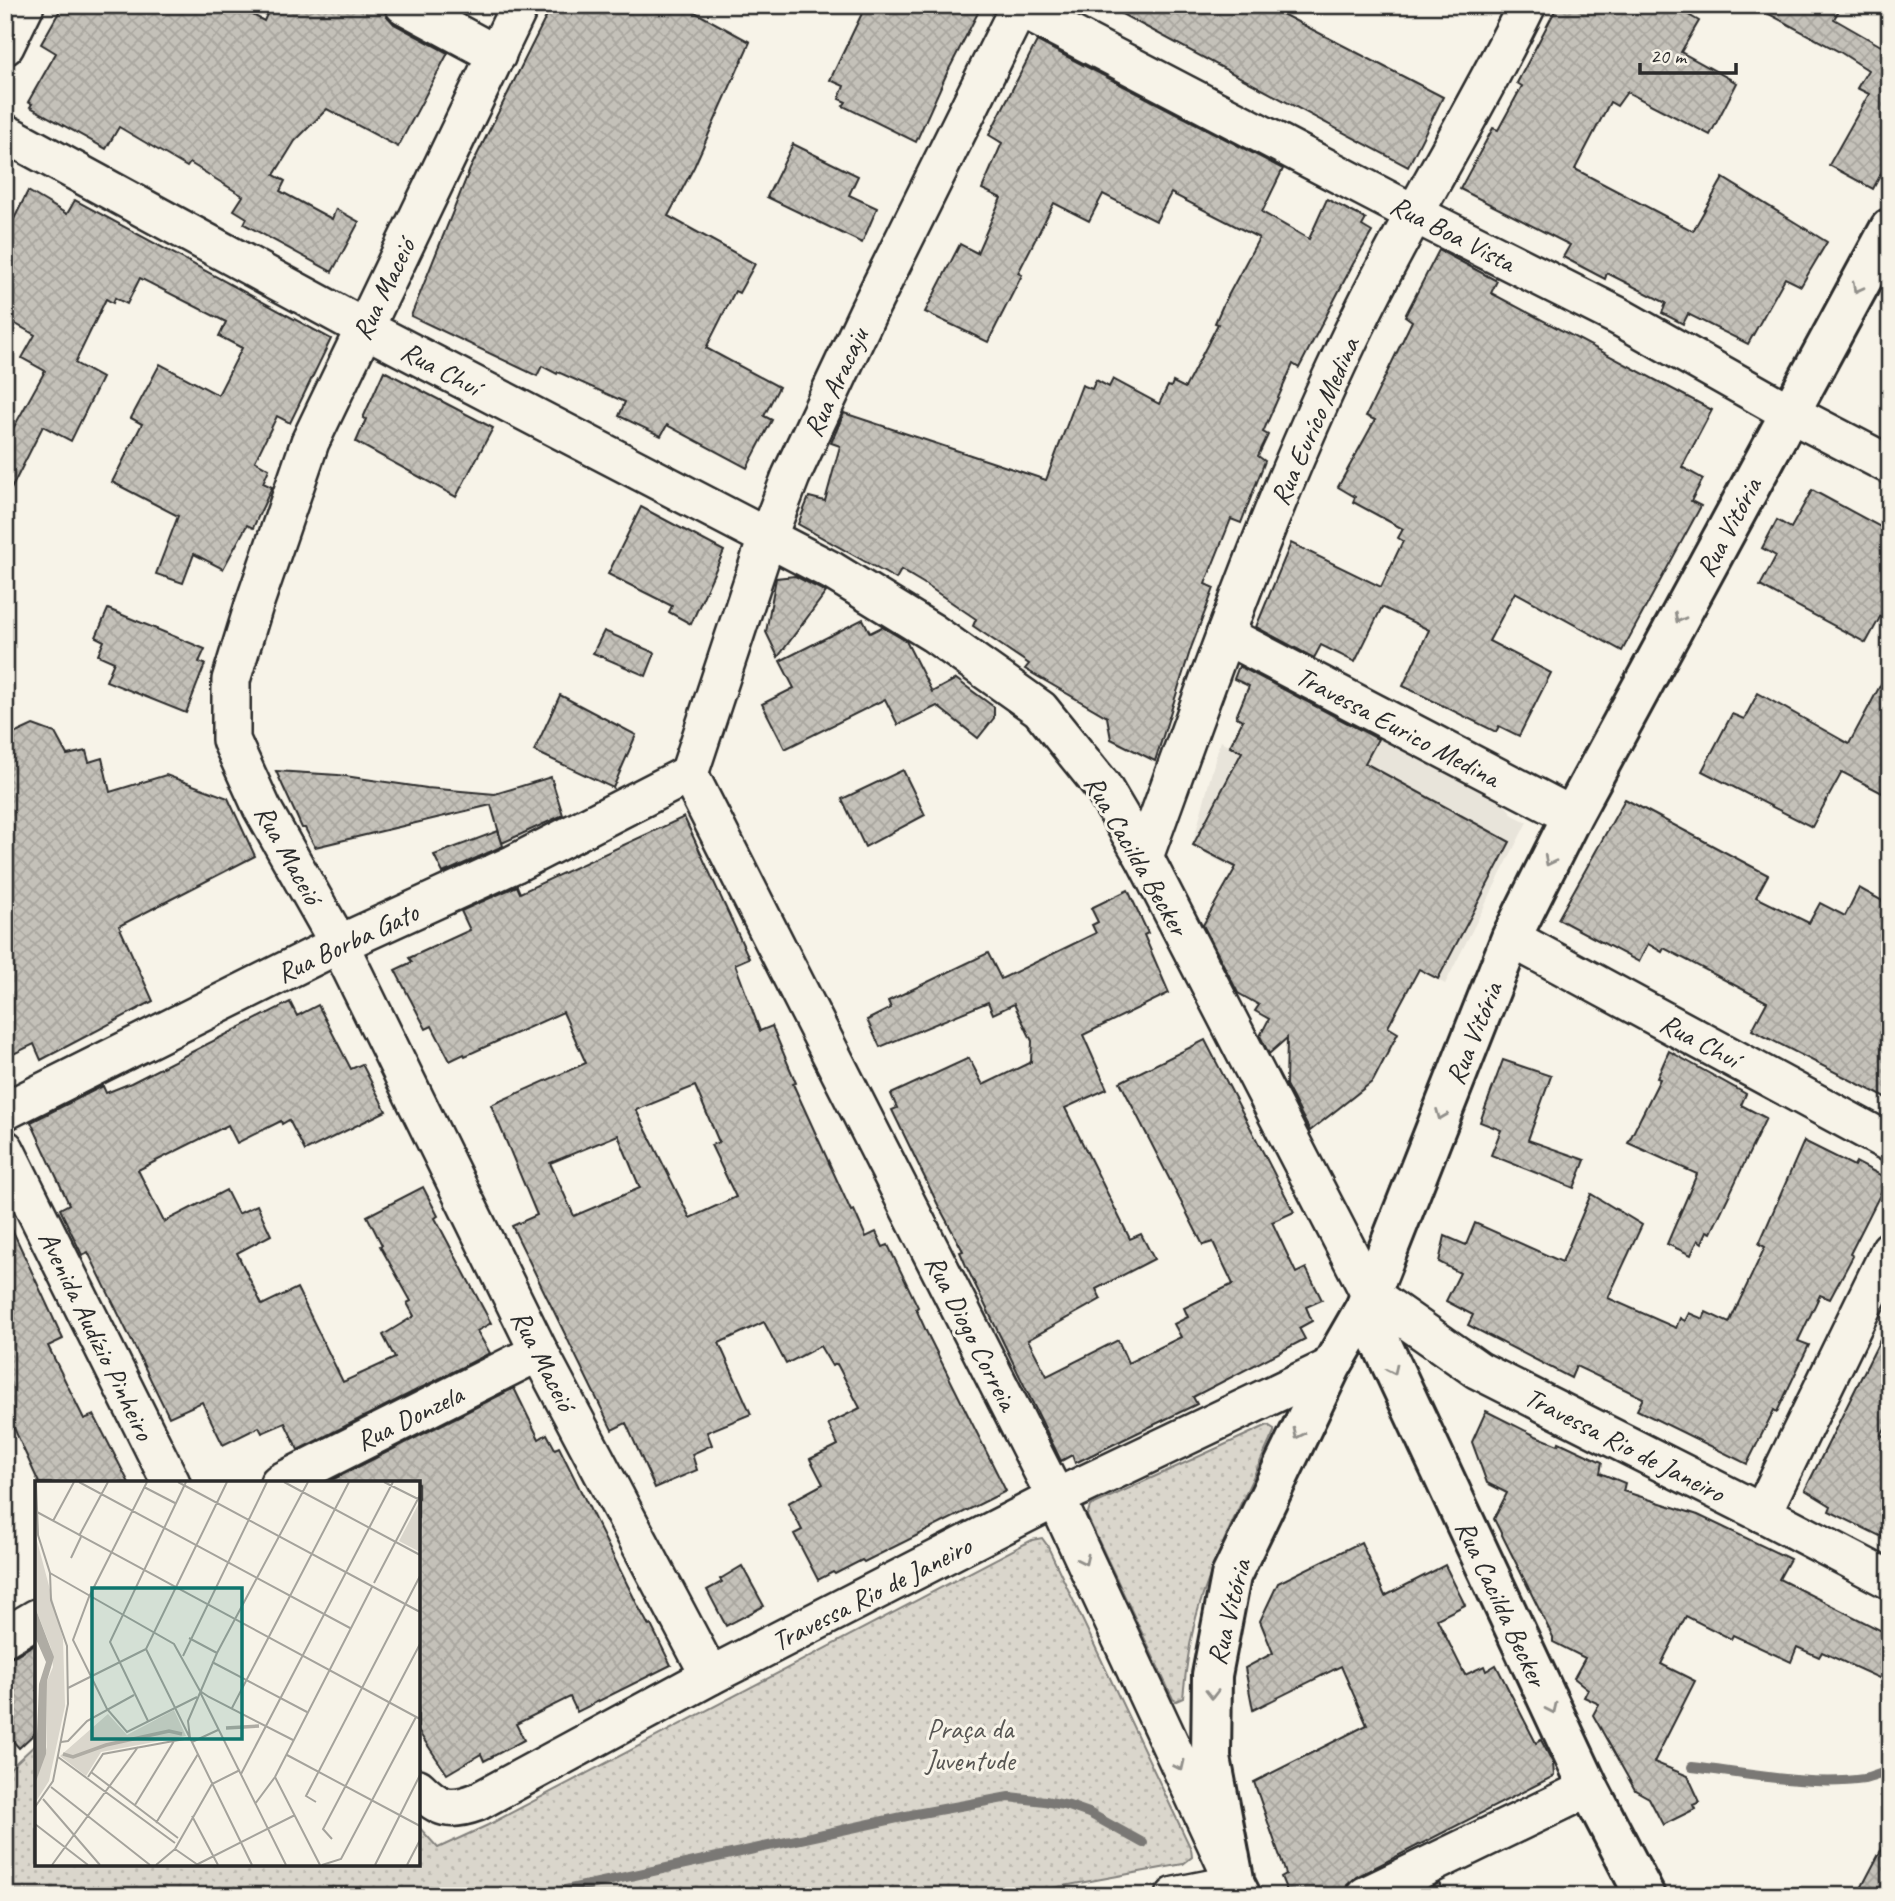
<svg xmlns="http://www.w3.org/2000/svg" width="1895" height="1901" viewBox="0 0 1895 1901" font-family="Caveat,sans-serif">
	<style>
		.built { fill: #e8e4da }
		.park { fill: url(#park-dots); stroke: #82807c; stroke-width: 2 }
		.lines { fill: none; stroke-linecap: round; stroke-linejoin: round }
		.stream { stroke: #7a7874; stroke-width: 10 }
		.building { fill: url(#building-cross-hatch); stroke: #2b2b2b; stroke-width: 2; fill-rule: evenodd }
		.street-casing { stroke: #2b2b2b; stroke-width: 42 }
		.primary-casing { stroke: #2b2b2b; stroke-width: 44 }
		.street { stroke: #f7f3e8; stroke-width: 37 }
		.primary { stroke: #f7f3e8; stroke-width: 38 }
		.oneway { stroke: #918f8a }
		.labels { text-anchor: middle; stroke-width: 6; stroke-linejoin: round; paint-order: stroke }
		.street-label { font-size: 28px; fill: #2b2b2b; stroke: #f7f3e8 }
		.park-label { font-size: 28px; fill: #575653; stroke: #f7f3e8 }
		.inset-river { fill: none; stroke: #afaca4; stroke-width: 3.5 }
		.inset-road { fill: none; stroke: #a5a39c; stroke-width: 2 }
		.view { fill: #0f766e; fill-opacity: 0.15; stroke: #0f766e; stroke-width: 3.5 }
		.inset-edge { fill: none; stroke: #2b2b2b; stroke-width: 3.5 }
	</style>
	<defs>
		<pattern id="park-dots" width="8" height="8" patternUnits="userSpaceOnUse" patternTransform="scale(1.75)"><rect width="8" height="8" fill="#dad6cc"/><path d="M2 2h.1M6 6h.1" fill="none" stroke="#bbb8af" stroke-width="1.8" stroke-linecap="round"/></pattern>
		<pattern id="building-cross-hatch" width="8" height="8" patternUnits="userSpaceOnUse" patternTransform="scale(1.75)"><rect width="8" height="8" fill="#c4c1b9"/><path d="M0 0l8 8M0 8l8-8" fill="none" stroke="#a9a69f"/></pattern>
	</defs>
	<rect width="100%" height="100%" fill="#f7f3e8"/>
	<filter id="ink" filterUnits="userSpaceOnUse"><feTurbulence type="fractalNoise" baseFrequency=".0143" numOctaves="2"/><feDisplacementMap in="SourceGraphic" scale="14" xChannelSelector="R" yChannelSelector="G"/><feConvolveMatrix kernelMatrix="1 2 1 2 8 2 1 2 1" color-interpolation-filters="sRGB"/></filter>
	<g filter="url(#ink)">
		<!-- built -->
		<polygon class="built" points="1380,735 1503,802 1513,815 1527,822 1445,984 1330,919 1192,847 1220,741 1345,802"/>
		<!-- park -->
		<g class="park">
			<path d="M 1268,1425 L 1274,1429 L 1274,1432 C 1248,1490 1218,1547 1199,1607 C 1190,1636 1186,1667 1183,1698 L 1176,1701 L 1173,1699 L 1087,1516 L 1090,1506 Z"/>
			<polygon points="1042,1538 1047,1545 1191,1849 1192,1857 1183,1864 1009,1896 5,1896 5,1773 37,1743 37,1864 418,1864 418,1826 438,1848 488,1825 1032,1540"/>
		</g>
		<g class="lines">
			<!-- stream -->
			<g class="stream">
				<path d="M 1692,1767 C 1744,1773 1812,1787 1864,1779 C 1873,1777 1881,1773 1890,1771"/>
				<polyline points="538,1896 916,1814 1009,1797 1045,1801 1069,1806 1089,1813 1143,1843"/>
			</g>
		</g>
		<!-- building -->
		<g class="building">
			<polygon points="63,5 235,5 264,21 271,5 383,5 386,15 394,24 448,53 398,147 327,109 295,141 274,175 285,181 280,191 332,219 336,209 359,222 332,272 244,224 247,218 234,210 243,196 190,163 187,167 119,127 106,149 30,107 32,104 28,102 56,53 41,44"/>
			<polygon points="552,5 682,5 750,42 694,167 668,216 755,264 739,293 735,291 706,348 779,387 764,416 772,420 747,468 667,425 661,436 619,416 625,402 558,372 557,374 542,366 537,376 411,316 470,169"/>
			<polygon points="866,5 982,5 947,73 916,142 843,106 846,102 839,99 844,86 830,80"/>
			<polygon points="1105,5 1265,5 1443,97 1408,167"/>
			<polygon points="1558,5 1691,5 1687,14 1699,21 1681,52 1737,83 1710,135 1627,92 1617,106 1610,102 1575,169 1693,231 1723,178 1827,242 1801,286 1785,278 1748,344 1688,314 1683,324 1662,313 1666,303 1607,273 1605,279 1563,257 1570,245 1460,189 1493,128 1498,130 1522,86 1517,83"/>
			<polygon points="1752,5 1842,5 1834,19 1881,46 1890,31 1890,157 1873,189 1829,165 1869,94 1857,88 1868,70 1840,52"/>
			<polygon points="1037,41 1283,169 1262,212 1309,239 1327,199 1366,219 1362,226 1372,232 1353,264 1299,368 1293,364 1263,432 1268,435 1258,456 1265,461 1241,523 1231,519 1205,584 1214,588 1191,648 1155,761 1111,739 1107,717 1025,669 1029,664 973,626 976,619 923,583 901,570 896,579 798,524 809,497 825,501 840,446 831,443 844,413 1046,480 1082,385 1092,389 1096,380 1109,387 1113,379 1159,404 1168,386 1171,387 1173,382 1185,388 1218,324 1215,323 1223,305 1259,238 1171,193 1156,221 1103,194 1089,221 1054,203 1018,273 1022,275 988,342 925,312 960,244 977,253 1001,198 982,189 1002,143 989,135"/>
			<polygon points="793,144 858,176 849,195 877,208 862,243 767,197"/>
			<polygon points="28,191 67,214 75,200 331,339 290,423 277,416 255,461 269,469 263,483 272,487 253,528 247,525 223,569 194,554 183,583 156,574 178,516 112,482 142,424 131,418 160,364 218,395 242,348 219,336 226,322 140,278 127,304 115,298 113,303 106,299 75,363 102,378 71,441 43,426 5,501 5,443 45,371 22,358 35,335 5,318 5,237"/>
			<polygon points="1439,250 1497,281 1491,293 1712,410 1682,467 1703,479 1691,501 1701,506 1622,651 1515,592 1489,641 1551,673 1519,736 1499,726 1496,732 1403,686 1429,630 1382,607 1355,662 1321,645 1314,658 1256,627 1291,543 1381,587 1403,541 1398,538 1403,529 1353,502 1355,497 1338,487 1375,420 1366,416 1412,321 1405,316"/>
			<polygon points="384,371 493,428 456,497 356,442 366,419 363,418"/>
			<polygon points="1812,490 1890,532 1890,599 1866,643 1760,586 1776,556 1762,548 1777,520 1791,528"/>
			<polygon points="641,507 724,551 691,624 669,612 672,606 608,574"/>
			<polygon points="795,576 826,592 778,657 766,632 776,578"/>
			<polygon points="108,609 205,649 199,662 205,664 186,713 106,681 114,662 98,655 104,641 96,637"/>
			<polygon points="863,619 870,633 882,627 906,641 932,692 956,679 994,707 994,718 978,738 937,706 898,725 885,699 785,749 762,704 794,688 780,661"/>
			<polygon points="604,631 655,653 646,676 593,653"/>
			<polygon points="1239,666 1378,739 1365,763 1510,842 1438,979 1419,969 1388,1027 1398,1033 1373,1081 1310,1131 1286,1085 1287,1038 1269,1054 1260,1036 1269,1019 1255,1011 1259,1005 1238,993 1203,925 1236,867 1193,845 1242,752 1230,746 1243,720 1236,717 1249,686 1234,679"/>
			<polygon points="1890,667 1890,797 1842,772 1812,827 1702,771 1732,714 1744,719 1758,693 1849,744"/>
			<polygon points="560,695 636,735 613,788 534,751"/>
			<polygon points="33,725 55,733 67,755 86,751 89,762 102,758 110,792 166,775 228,798 255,856 119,926 153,1001 41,1060 34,1044 5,1058 5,738"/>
			<polygon points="903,770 925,815 865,847 842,799"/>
			<polygon points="276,771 338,775 427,788 495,794 551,777 563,815 502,843 491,805 315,847 305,828 302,828"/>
			<polygon points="1625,799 1768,875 1756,897 1809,923 1820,903 1845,916 1859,888 1890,905 1890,1100 1752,1030 1767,1002 1664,948 1662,952 1648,944 1639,962 1558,919"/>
			<path d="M 684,817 L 749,958 L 735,964 L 760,1031 L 772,1026 L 796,1083 L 793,1084 L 851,1211 L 854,1210 L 866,1237 L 876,1232 L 883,1247 L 888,1245 L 918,1307 L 916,1309 L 927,1333 L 1006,1491 L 864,1562 L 862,1560 L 835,1574 L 833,1572 L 818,1580 L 794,1534 L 802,1530 L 788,1503 L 823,1484 L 810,1459 L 838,1445 L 828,1424 L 860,1408 L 837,1364 L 832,1366 L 820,1346 L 786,1364 L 764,1322 L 719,1343 L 751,1414 L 707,1432 L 712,1445 L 692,1454 L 697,1470 L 655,1488 L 626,1423 L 612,1430 L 512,1226 L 537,1215 L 491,1105 L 586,1063 L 563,1012 L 465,1056 L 464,1054 L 450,1061 L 432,1026 L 426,1029 L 395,970 L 412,962 L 409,958 L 470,930 L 461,911 L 517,886 L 520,893 ZM 695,1086 L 719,1142 L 711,1145 L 736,1197 L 690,1218 L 636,1110 ZM 618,1135 L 640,1188 L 574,1216 L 550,1163 Z"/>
			<polygon points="498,831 503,846 443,873 434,855"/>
			<polygon points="1128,890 1148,933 1144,935 1169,993 1083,1035 1107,1089 1065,1108 1130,1239 1141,1234 1154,1259 1096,1289 1101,1299 1028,1340 1047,1376 1118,1340 1128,1363 1181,1337 1174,1324 1188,1317 1184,1308 1233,1284 1213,1242 1203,1245 1120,1082 1205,1040 1294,1212 1272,1222 1296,1273 1306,1268 1322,1300 1306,1307 1312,1321 1299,1328 1305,1339 1193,1397 1197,1404 1075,1463 1072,1455 1061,1461 967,1268 960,1252 963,1251 938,1205 892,1110 897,1108 891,1094 969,1058 983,1085 1031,1062 1032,1041 1014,1004 993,1014 988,1002 880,1047 867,1020 891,1008 888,1001 988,953 1001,979 1096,933 1092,925 1098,922 1091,908"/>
			<polygon points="290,1002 297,1016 318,1005 351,1069 362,1064 386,1111 305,1151 289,1120 282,1124 281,1121 237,1143 228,1125 138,1170 164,1222 226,1190 238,1214 257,1205 271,1235 237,1253 262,1305 297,1288 343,1382 395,1358 383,1335 414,1316 407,1303 411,1301 380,1246 382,1245 367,1216 423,1187 438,1216 435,1218 491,1323 477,1331 490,1353 298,1450 285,1423 262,1433 259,1427 223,1445 202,1402 169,1417 88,1252 82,1255 60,1209 69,1204 31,1122 103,1086 106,1093 131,1083"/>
			<polygon points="1669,1051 1746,1094 1741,1105 1766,1118 1711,1233 1707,1231 1702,1243 1698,1240 1691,1255 1667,1244 1697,1174 1628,1143 1660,1079 1657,1078"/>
			<polygon points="1503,1060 1551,1076 1528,1140 1585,1160 1574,1188 1491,1155 1501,1130 1480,1122"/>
			<polygon points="1804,1141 1854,1166 1856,1162 1888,1179 1850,1254 1853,1256 1830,1299 1820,1295 1798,1341 1809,1345 1777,1412 1774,1410 1747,1464 1637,1410 1643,1398 1576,1366 1571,1378 1468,1325 1473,1315 1446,1301 1460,1273 1439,1262 1445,1236 1466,1245 1475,1223 1562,1262 1591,1194 1642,1225 1608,1298 1676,1328 1680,1318 1685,1321 1689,1313 1703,1319 1706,1312 1729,1323 1765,1247 1759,1244"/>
			<polygon points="5,1214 63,1339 48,1346 84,1419 94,1415 129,1483 39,1483 14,1428 5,1432"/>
			<polygon points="1890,1320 1890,1420 1881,1435 1890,1440 1890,1541 1829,1511 1831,1506 1805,1490"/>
			<polygon points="514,1388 539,1439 547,1434 555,1449 559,1447 638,1606 649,1626 651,1625 671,1665 577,1712 570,1697 516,1724 524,1740 484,1761 481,1754 447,1774 418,1731 418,1483 326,1483"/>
			<polygon points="1486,1411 1536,1436 1558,1445 1559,1442 1602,1462 1600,1473 1625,1483 1623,1491 1698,1515 1790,1559 1779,1579 1890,1635 1890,1683 1822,1652 1819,1657 1797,1647 1791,1662 1733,1635 1731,1639 1686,1616 1661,1664 1695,1681 1654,1762 1688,1776 1700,1802 1693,1805 1695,1809 1663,1825 1649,1798 1635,1790 1593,1715 1599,1704 1584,1697 1588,1689 1574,1678 1585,1658 1553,1642 1553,1637 1494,1519 1507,1493 1487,1483 1472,1442"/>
			<polygon points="1361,1542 1385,1596 1445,1565 1465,1605 1437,1619 1465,1675 1484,1666 1486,1671 1496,1665 1536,1743 1541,1740 1553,1763 1554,1776 1356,1877 1347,1885 1344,1896 1289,1896 1281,1877 1286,1874 1254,1782 1367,1725 1341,1666 1253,1710 1245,1668 1273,1653 1260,1621 1278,1583"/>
			<polygon points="742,1566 764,1606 726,1626 707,1590 722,1582 720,1579"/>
			<polygon points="37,1643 37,1731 19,1748 5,1732 5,1658 16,1655"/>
			<polygon points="1890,1833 1890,1896 1857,1896"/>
			<polygon points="1439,1883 1445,1896 1414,1896"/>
		</g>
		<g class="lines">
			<!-- street casing -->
			<g class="street-casing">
				<g id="street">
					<polyline points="404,5 497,55"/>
					<polyline points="520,5 310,442 254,605 231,680 231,740 262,808 339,944 539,1352 710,1676"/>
					<polyline points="1014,5 1415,214 1618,316 1790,413 1890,465"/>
					<polyline points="5,46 25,5"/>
					<polyline points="5,133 364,328 832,571 933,633 1040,709 1102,786 1144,857 1370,1294 1478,1370 1762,1513 1890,1580"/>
					<polyline points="1225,635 1572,816"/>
					<polyline points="689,774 1056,1498 1235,1884 1175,1896"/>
					<polyline points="689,774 767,538 791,476 868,312 1020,5"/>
					<path d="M 1144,857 C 1211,673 1275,488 1362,313 C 1414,208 1476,110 1527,5"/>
					<polyline points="1511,938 1890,1143"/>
					<polyline points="5,1111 339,944 514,864 689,774"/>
					<polyline points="5,1149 171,1483"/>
					<polyline points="279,1483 539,1352"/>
					<polyline points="1762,1513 1890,1250"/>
					<polyline points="5,1637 37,1618"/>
					<path d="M 418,1788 C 439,1809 450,1812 477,1802 L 710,1676 L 1056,1498 L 1331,1367"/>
					<polyline points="1365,1896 1589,1788"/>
				</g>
			</g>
			<!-- primary casing -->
			<g class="primary-casing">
				<g id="primary">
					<polyline points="1365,1308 1589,1788 1645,1896"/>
					<polyline points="1241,1896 1235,1884 1211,1758 1212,1675 1231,1576 1331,1367 1365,1308 1511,938 1572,816 1890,228"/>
				</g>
			</g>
			<!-- street -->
			<use href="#street" class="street"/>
			<!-- primary -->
			<use href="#primary" class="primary"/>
		</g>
		<!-- one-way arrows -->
		<defs><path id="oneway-chevron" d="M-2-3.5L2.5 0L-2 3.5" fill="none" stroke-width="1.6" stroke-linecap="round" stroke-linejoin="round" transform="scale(1.75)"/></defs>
		<g class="oneway">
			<use href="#oneway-chevron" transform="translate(1857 288) rotate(118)"/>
			<use href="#oneway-chevron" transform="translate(1679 618) rotate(118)"/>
			<use href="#oneway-chevron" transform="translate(1549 861) rotate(117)"/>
			<use href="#oneway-chevron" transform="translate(1441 1115) rotate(112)"/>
			<use href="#oneway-chevron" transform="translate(1393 1370) rotate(65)"/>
			<use href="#oneway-chevron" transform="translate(1298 1434) rotate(116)"/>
			<use href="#oneway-chevron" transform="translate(1084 1560) rotate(65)"/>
			<use href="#oneway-chevron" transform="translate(1212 1694) rotate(90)"/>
			<use href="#oneway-chevron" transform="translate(1552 1709) rotate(65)"/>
			<use href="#oneway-chevron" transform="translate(1180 1766) rotate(65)"/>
		</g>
	</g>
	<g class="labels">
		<!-- street labels -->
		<g class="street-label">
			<text transform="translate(1453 233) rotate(27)" y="10">Rua Boa Vista</text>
			<text transform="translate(383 289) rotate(-64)" y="10">Rua Maceió</text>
			<text transform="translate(441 368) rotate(28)" y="10">Rua Chuí</text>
			<text transform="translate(835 382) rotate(-65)" y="10">Rua Aracaju</text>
			<text transform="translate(1314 421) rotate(-66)" y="10">Rua Euríco Medina</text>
			<text transform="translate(1728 527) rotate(-62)" y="10">Rua Vitória</text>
			<text transform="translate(1398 726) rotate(28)" y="10">Travessa Eurico Medina</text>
			<text transform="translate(289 854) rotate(61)" y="10">Rua Maceió</text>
			<text transform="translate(1137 855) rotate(60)" y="10">Rua Cacilda Becker</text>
			<text transform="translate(347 942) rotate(-25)" y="10">Rua Borba Gato</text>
			<text transform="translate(1473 1033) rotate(-68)" y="10">Rua Vitória</text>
			<text transform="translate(1700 1040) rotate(28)" y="10">Rua Chuí</text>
			<text transform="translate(972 1332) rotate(63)" y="10">Rua Diogo Correia</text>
			<text transform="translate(97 1335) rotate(64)" y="10">Avenida Audízio Pinheiro</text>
			<text transform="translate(544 1360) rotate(63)" y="10">Rua Maceió</text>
			<text transform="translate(409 1417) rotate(-26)" y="10">Rua Donzela</text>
			<text transform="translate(1625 1444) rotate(27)" y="10">Travessa Rio de Janeiro</text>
			<text transform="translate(871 1593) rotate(-27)" y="10">Travessa Rio de Janeiro</text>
			<text transform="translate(1502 1603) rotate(65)" y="10">Rua Cacilda Becker</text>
			<text transform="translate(1228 1612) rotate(-76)" y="10">Rua Vitória</text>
		</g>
		<!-- park labels -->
		<g class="park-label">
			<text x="970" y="1738">Praça da<tspan x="970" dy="32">Juventude</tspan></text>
		</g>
	</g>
	<!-- overview -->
	<g transform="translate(35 1481)">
		<rect width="385" height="385" fill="#f7f3e8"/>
		<path d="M 385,20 L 385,71 L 364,60 ZM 0,52 L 28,158 L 30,225 L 14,300 L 0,322 L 0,303 L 12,266 L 12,200 L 18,186 L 16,167 L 0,126 Z" fill="#dad6cc"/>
		<path d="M 139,229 L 151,255 L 66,271 L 51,295 L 25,275 L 73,233 L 92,254 Z" fill="#dad6cc"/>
		<path d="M 0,126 L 19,176 L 12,200 L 11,273 L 0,303 L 4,203 L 11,181 L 0,156 Z" fill="#afaca4"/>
		<path class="inset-river" d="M 191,247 L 224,245M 28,273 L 38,276 L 71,264 L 134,250 L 147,253"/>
		<path class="inset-road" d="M 44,1 L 315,147M 112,1 L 54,116 L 38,159 L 72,228 L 92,251 L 162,216M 143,1 L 385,131M 249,1 L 385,74M 349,1 L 383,18M 109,6 L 140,22M 2,31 L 385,238M 18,40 L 39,1M 44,55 L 73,1M 36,77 L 46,56M 15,92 L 139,163 L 165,210 L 174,216 L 258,259M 339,102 L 385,14M 154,157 L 182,172M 111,168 L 192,1M 148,175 L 232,1M 177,181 L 272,231M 0,182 L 0,204M 33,207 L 111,168M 165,211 L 251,384M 197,227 L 314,1M 113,240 L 75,161 L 151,1M 26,261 L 33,260 L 52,240 L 99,214M 157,261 L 183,249M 252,274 L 385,345M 23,276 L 140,362M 56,291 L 143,357M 206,293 L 358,1M 53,296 L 68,273 L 155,257 L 111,168M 240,296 L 285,384M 16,306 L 115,384M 8,318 L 65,384M 281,321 L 271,315 L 385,95M 220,323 L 240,296 L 337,106M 100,324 L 139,260M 0,326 L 18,300 L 33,223 L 32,165 L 16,119 L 15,92 L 3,54 L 1,1M 157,335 L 183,384M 121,342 L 163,273M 0,343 L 53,384M 297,358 L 288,348 L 385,163M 140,368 L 177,303 L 205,289M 140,368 L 163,384M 17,384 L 103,266M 121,384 L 140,368M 161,384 L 260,334M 217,384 L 155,257 L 153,240 L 182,172 L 273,1M 287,384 L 306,378 L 381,236M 340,384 L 385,294M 372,384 L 385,359"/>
		<path class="view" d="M 57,107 L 207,107 L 207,258 L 57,258 Z"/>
		<rect width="385" height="385" class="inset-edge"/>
	</g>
	<!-- margin -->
	<rect width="1895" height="1901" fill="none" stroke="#f7f3e8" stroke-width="28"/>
	<rect x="14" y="14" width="1867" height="1873" fill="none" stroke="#2b2b2b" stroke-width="2.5" filter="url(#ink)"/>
	<!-- scale -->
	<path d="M1640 63v10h96v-10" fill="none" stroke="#2b2b2b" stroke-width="3.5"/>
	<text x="1650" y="63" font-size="21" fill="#2b2b2b" stroke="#f7f3e8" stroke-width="5" paint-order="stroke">20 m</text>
</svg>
